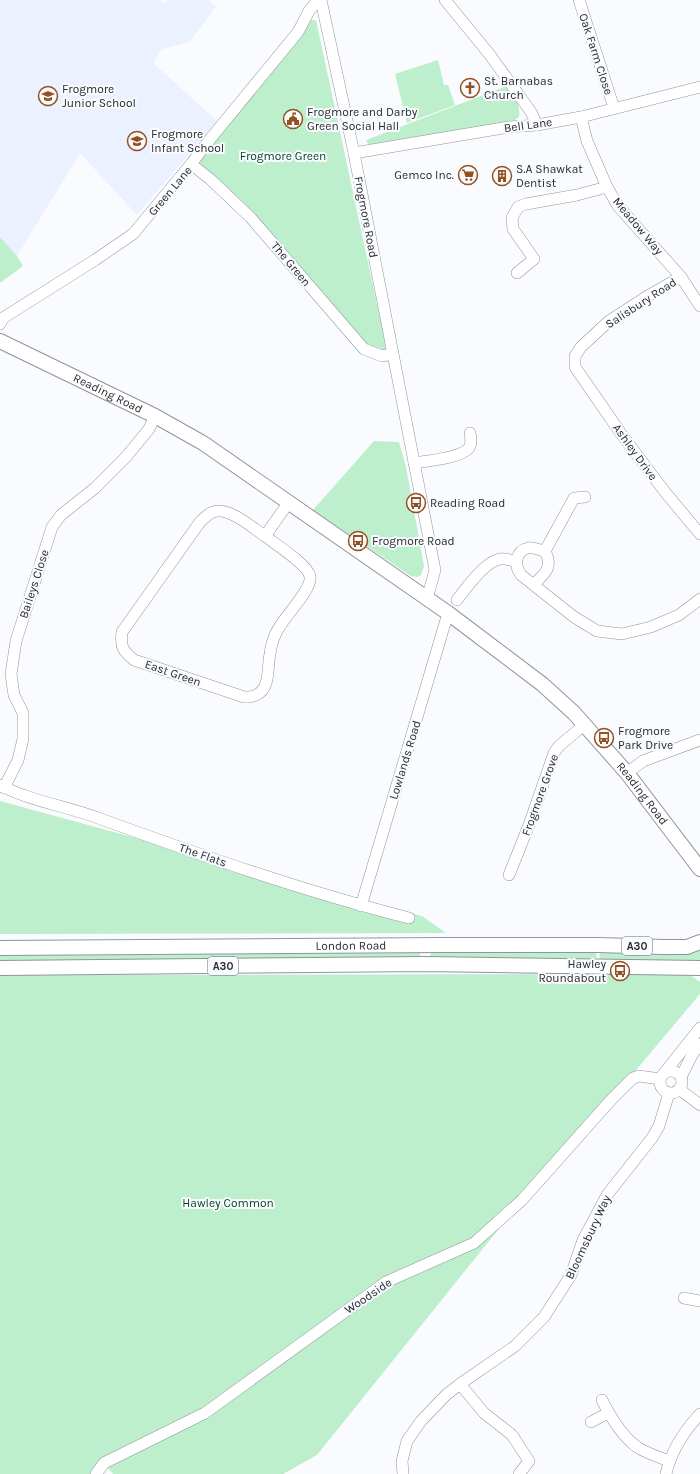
<svg xmlns="http://www.w3.org/2000/svg" width="700" height="1474" viewBox="0 0 700 1474" font-family="Karla,sans-serif">
	<style>
		.built { fill: #ebf1fe }
		.green { fill: #bdefcc }
		.lines { fill: none; stroke-linecap: round; stroke-linejoin: round }
		.minor-casing { stroke: #90959d; stroke-width: 12 }
		.major-casing { stroke: #90959d; stroke-width: 16 }
		.minor { stroke: #fff; stroke-width: 11 }
		.major { stroke: #fff; stroke-width: 14 }
		.labels { text-anchor: middle; stroke-width: 4; stroke-linejoin: round; paint-order: stroke }
		.shield { fill: #f9fbfe; stroke: #67696c; stroke-width: 1 }
		.shield-label { font-size: 11px; font-weight: bold; fill: #282a2e }
		.street-label { font-size: 12px; fill: #282a2e; stroke: #f9fbfe }
		.poi-label { font-size: 12px; fill: #282a2e; stroke: #f9fbfe; text-anchor: start }
		.park-label { font-size: 12px; fill: #003e1f; stroke: #f9fbfe }
	</style>
	<rect width="100%" height="100%" fill="#f9fbfe"/>
	<!-- built -->
	<polygon class="built" points="0,0 159,0 165,3 167,0 208,0 216,6 190,42 162,49 153,63 217,121 137,215 80,153 17,256 0,237"/>
	<!-- green -->
	<g class="green">
		<polygon points="311,20 316,20 387,351 374,349 357,339 198,163"/>
		<polygon points="438,60 444,85 448,85 455,105 407,123 395,74"/>
		<path d="M 507,86 C 514,97 521,105 519,117 L 512,122 L 378,145 L 368,144 L 366,140 Z"/>
		<polygon points="0,237 17,256 23,266 0,283"/>
		<polygon points="374,441 399,442 406,467 424,566 421,575 417,577 411,576 313,510"/>
		<polygon points="0,801 422,916 446,933 0,934"/>
		<polygon points="700,948 700,962 599,962 600,950"/>
		<polygon points="420,951 420,958 0,962 0,953"/>
		<polygon points="431,951 597,951 596,961 430,958"/>
		<polygon points="689,974 700,982 700,994 610,1101 522,1200 317,1455 283,1474 113,1474 104,1463 96,1474 0,1474 0,975"/>
	</g>
	<g class="lines">
		<!-- minor casing -->
		<g class="minor-casing">
			<g id="minor">
				<polyline points="321,0 354,153 435,570 427,599"/>
				<polyline points="445,0 490,55 531,112 537,125"/>
				<polyline points="579,0 614,108"/>
				<polyline points="581,117 587,141 607,187 618,206 681,277 700,306"/>
				<polyline points="354,153 509,127 537,125 581,117 700,87"/>
				<polyline points="191,164 210,179 251,218 364,349 382,356 392,354"/>
				<polyline points="517,273 534,259 513,229 512,218 518,207 526,204 577,195 607,187"/>
				<polyline points="681,277 646,297 609,321 581,347 575,356 575,367 622,435 665,492 700,534"/>
				<polyline points="0,324 3,318 95,260 133,234 191,164 211,138 298,32 309,11 318,0"/>
				<path d="M 414,463 C 427,461 461,458 469,448 C 472,443 471,438 470,433"/>
				<path d="M 265,536 C 253,528 232,510 218,511 C 211,511 205,517 200,522 L 122,632 C 120,647 123,651 134,660 L 244,697 C 248,697 253,697 256,695 C 271,689 267,666 270,654 C 271,647 273,639 276,633 C 282,618 313,590 310,576 C 307,564 275,544 265,536 L 289,502"/>
				<polyline points="545,551 574,498 585,497"/>
				<path d="M 534,584 C 546,573 553,567 545,551 C 539,550 533,547 528,548 C 515,551 514,566 521,575 L 574,617 L 597,631 L 622,634 L 651,627 L 679,615 L 700,599"/>
				<path d="M 457,600 C 465,589 486,561 500,559 C 505,558 512,561 516,561"/>
				<polyline points="627,773 643,761 700,740"/>
				<path d="M 0,785 C 30,801 66,806 98,818 C 200,855 303,891 409,918"/>
				<polyline points="4,788 18,760 23,739 23,713 14,695 11,674 16,641 52,527 61,515 95,488 126,457 149,429 155,416"/>
				<polyline points="509,875 529,825 554,753 559,746 584,725"/>
				<polyline points="361,906 448,613"/>
				<circle cx="671" cy="1082" r="11"/>
				<polyline points="665,1072 700,1028"/>
				<polyline points="681,1077 692,1055 700,1044"/>
				<polyline points="679,1089 700,1105"/>
				<polyline points="684,1298 700,1301"/>
				<polyline points="460,1384 484,1413 512,1435 529,1461 519,1474"/>
				<path d="M 602,1400 C 610,1416 622,1436 637,1447 C 646,1453 659,1457 669,1461"/>
				<polyline points="591,1422 608,1413"/>
				<polyline points="96,1474 104,1463 205,1413 386,1282 474,1243 522,1200 610,1101 633,1078 639,1076 660,1079"/>
				<polyline points="403,1474 402,1461 407,1441 421,1421 446,1395 460,1384 515,1346 544,1317 571,1275 583,1240 607,1195 652,1138 659,1126 669,1093"/>
				<path d="M 666,1474 C 671,1451 684,1431 700,1414"/>
			</g>
		</g>
		<!-- major casing -->
		<g class="major-casing">
			<g id="major">
				<path id="s1" d="M 0,341 L 155,416 L 203,443 L 448,613 L 542,684 L 574,713 L 627,773 L 700,869"/>
				<path id="s2" d="M 0,948 L 442,945 L 598,945 L 664,947 L 687,947 L 700,942"/>
				<polyline points="0,968 425,964 700,968"/>
			</g>
		</g>
		<!-- minor -->
		<use href="#minor" class="minor"/>
		<!-- major -->
		<use href="#major" class="major"/>
	</g>
	<!-- icons -->
	<defs>
		<g id="church-ring" transform="scale(1)"><circle r="9.5" fill="#f9fbfe" stroke="#945120" stroke-width="1.5"/><path d="M-1.2-6h2.4v3.5h3.3v2.4h-3.3V6h-2.4V-.1h-3.3v-2.4h3.3Z" fill="#945120"/></g>
		<g id="school-ring" transform="scale(1)"><circle r="9.5" fill="#f9fbfe" stroke="#945120" stroke-width="1.5"/><path d="M0-5L7-2L0 1L-7-2ZM-4 1L0 2.5L4 1V4Q0 6-4 4Z" fill="#945120"/></g>
		<g id="civic-ring" transform="scale(1)"><circle r="9.5" fill="#f9fbfe" stroke="#945120" stroke-width="1.5"/><path d="M-.6-6.5H3V-4.5H.6V-3L4-1V1h2V6H-6V1h2V-1L-.6-3ZM-1.2 2.5V6h2.4V2.5Z" fill="#945120"/></g>
		<g id="supermarket-ring" transform="scale(1)"><circle r="9.5" fill="#f9fbfe" stroke="#945120" stroke-width="1.5"/><path d="M-6-5.5h2.5l.6 2H6L4.5 2H-2.5L-4.4-4H-6ZM-1.5 3.2a1.3 1.3 0 1 0 .1 0ZM3 3.2a1.3 1.3 0 1 0 .1 0Z" fill="#945120"/></g>
		<g id="building-ring" transform="scale(1)"><circle r="9.5" fill="#f9fbfe" stroke="#945120" stroke-width="1.5"/><path d="M-4-6H4V6H1V3H-1V6H-4ZM-2.5-4.3h1.7v1.8h-1.7ZM.8-4.3h1.7v1.8H.8ZM-2.5-1h1.7V.8h-1.7ZM.8-1h1.7V.8H.8Z" fill="#945120"/></g>
		<g id="bus-ring" transform="scale(1)"><circle r="9.5" fill="#f9fbfe" stroke="#945120" stroke-width="1.5"/><path d="M-5-6H5V4H4V6H2V4H-2V6H-4V4H-5ZM-3.5-4V0h7V-4ZM-3.5 1.2v1.5H-2V1.2ZM2 1.2v1.5H3.5V1.2Z" fill="#945120"/></g>
	</defs>
	<g fill-rule="evenodd">
		<use href="#church-ring" x="470" y="88"/>
		<use href="#school-ring" x="48" y="96"/>
		<use href="#civic-ring" x="293" y="119"/>
		<use href="#school-ring" x="137" y="141"/>
		<use href="#supermarket-ring" x="468" y="175"/>
		<use href="#building-ring" x="502" y="176"/>
		<use href="#bus-ring" x="416" y="503"/>
		<use href="#bus-ring" x="358" y="541"/>
		<use href="#bus-ring" x="604" y="738"/>
		<use href="#bus-ring" x="620" y="971"/>
	</g>
	<g class="labels">
		<!-- shield labels -->
		<g class="shield">
			<rect x="622" y="937" width="30" height="18" rx="3"/>
			<rect x="208" y="957" width="30" height="18" rx="3"/>
		</g>
		<g class="shield-label">
			<text x="637" y="950">A30</text>
			<text x="223" y="970">A30</text>
		</g>
		<!-- street labels -->
		<g class="street-label">
			<text transform="translate(596 54) rotate(72)" y="4">Oak Farm Close</text>
			<text transform="translate(528 125) rotate(-8)" y="4">Bell Lane</text>
			<text transform="translate(170 191) rotate(-50)" y="4">Green Lane</text>
			<text transform="translate(366 217) rotate(79)" y="4">Frogmore Road</text>
			<text transform="translate(638 226) rotate(50)" y="4">Meadow Way</text>
			<text transform="translate(291 264) rotate(50)" y="4">The Green</text>
			<text transform="translate(641 303) rotate(-33)" y="4">Salisbury Road</text>
			<text dy="4" stroke="none"><textPath href="#s1" startOffset="120">Reading Road</textPath></text>
			<text transform="translate(635 452) rotate(54)" y="4">Ashley Drive</text>
			<text transform="translate(34 584) rotate(-72)" y="4">Baileys Close</text>
			<text transform="translate(173 673) rotate(19)" y="4">East Green</text>
			<text transform="translate(405 760) rotate(-73)" y="4">Lowlands Road</text>
			<text dy="4" stroke="none"><textPath href="#s1" startOffset="792">Reading Road</textPath></text>
			<text transform="translate(540 795) rotate(-70)" y="4">Frogmore Grove</text>
			<text transform="translate(203 855) rotate(19)" y="4">The Flats</text>
			<text dy="4" stroke="none"><textPath href="#s2" startOffset="351">London Road</textPath></text>
			<text transform="translate(588 1237) rotate(-65)" y="4">Bloomsbury Way</text>
			<text transform="translate(368 1296) rotate(-34)" y="4">Woodside</text>
		</g>
		<!-- poi labels -->
		<g class="poi-label">
			<text x="484" y="85">St. Barnabas<tspan x="484" dy="14">Church</tspan></text>
			<text x="62" y="93">Frogmore<tspan x="62" dy="14">Junior School</tspan></text>
			<text x="307" y="116">Frogmore and Darby<tspan x="307" dy="14">Green Social Hall</tspan></text>
			<text x="151" y="138">Frogmore<tspan x="151" dy="14">Infant School</tspan></text>
			<text x="516" y="173">S.A Shawkat<tspan x="516" dy="14">Dentist</tspan></text>
			<text x="454" y="179" text-anchor="end">Gemco Inc.</text>
			<text x="430" y="507">Reading Road</text>
			<text x="372" y="545">Frogmore Road</text>
			<text x="618" y="735">Frogmore<tspan x="618" dy="14">Park Drive</tspan></text>
			<text x="606" y="968" text-anchor="end">Hawley<tspan x="606" dy="14">Roundabout</tspan></text>
		</g>
		<!-- park labels -->
		<g class="park-label">
			<text x="283" y="160">Frogmore Green</text>
			<text x="228" y="1207">Hawley Common</text>
		</g>
	</g>
</svg>
